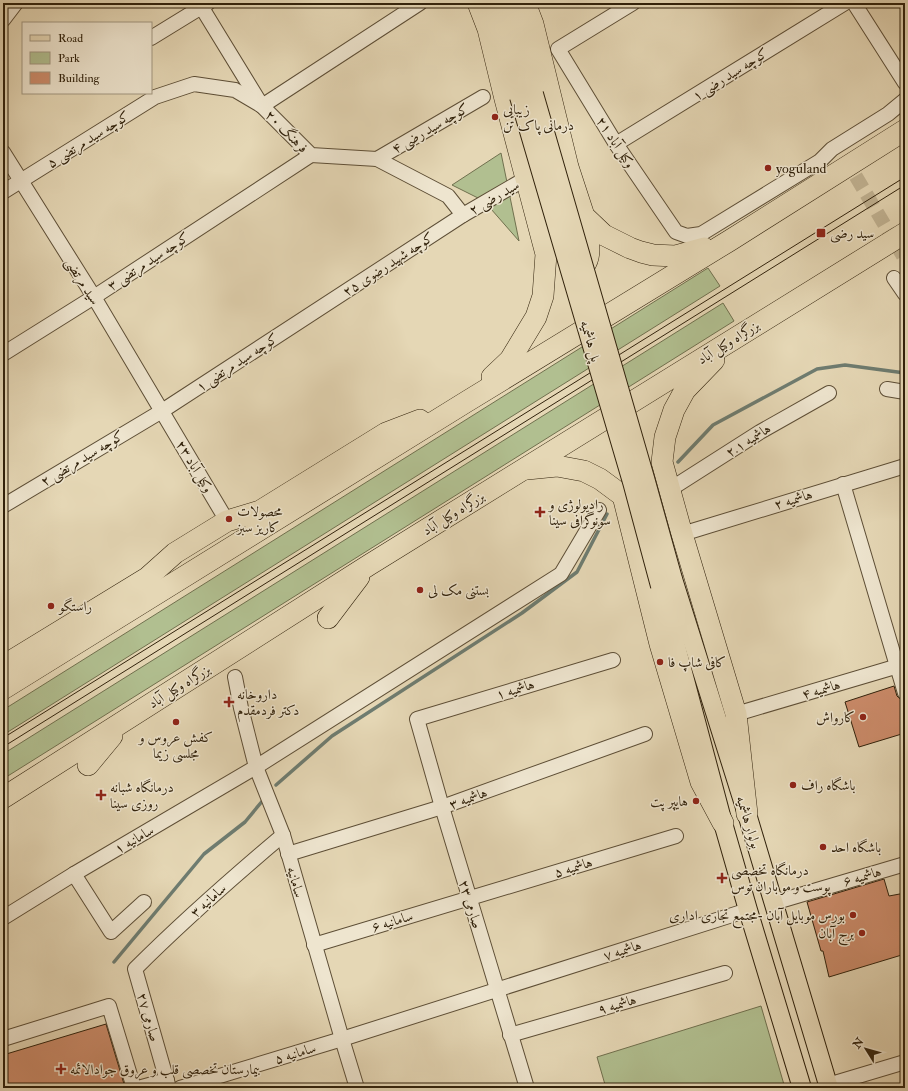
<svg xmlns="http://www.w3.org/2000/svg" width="908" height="1091" viewBox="0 0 908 1091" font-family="'IM FELL Double Pica',Amiri,serif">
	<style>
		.green { fill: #b1bf90; stroke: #70704e }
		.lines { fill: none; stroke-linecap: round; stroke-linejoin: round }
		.stream { stroke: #6e7c70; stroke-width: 3.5 }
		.building { fill: #cc8c6b; stroke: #30210b }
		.minor-tunnel { stroke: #c1b393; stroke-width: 14; stroke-dasharray: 14 7; stroke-linecap: butt }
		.minor-casing { stroke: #5d4e36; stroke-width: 16 }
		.major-casing { stroke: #30210b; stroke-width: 20 }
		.highway-casing { stroke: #30210b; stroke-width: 22 }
		.minor { stroke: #eee5cf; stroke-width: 14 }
		.major { stroke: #e5d7b5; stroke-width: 18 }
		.highway { stroke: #e5d7b5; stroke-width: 21 }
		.tram { stroke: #30210b; stroke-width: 1 }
		.major-bridge-casing { stroke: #30210b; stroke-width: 20; stroke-linecap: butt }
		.major-bridge { stroke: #e5d7b5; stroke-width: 18 }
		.poi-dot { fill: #8f2418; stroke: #eee5cf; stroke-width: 1.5 }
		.labels { text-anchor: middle; stroke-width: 3; stroke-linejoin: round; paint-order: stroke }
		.street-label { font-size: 14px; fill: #30210b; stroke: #eee5cf }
		.poi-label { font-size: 14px; fill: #30210b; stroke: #eee5cf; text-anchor: start }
	</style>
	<rect width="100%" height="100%" fill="#e5d7b5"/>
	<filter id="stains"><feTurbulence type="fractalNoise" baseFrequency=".005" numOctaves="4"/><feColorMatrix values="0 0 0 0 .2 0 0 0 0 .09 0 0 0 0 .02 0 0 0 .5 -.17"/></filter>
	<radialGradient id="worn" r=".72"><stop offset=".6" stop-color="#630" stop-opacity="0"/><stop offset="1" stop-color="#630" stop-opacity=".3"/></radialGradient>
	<!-- green -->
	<g class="green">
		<polygon points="501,153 519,241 484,201 452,185"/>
		<polygon points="708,268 720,286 3,735 3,710"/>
		<polygon points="723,303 734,321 3,779 3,754"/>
		<polygon points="761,1006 785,1088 606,1088 597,1057"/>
	</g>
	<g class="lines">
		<!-- stream -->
		<g class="stream">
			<polyline points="678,462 713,425 817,369 845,365 905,373"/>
			<polyline points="276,785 332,736 522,613 577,572 607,514"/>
			<polyline points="114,962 204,854 245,822 264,799"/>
		</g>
	</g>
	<!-- building -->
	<g class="building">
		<polygon points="894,686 897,696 901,700 905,712 905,733 859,747 845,702"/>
		<polygon points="884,879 889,896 905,893 905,954 829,977 823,951 821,951 807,902"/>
		<polygon points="106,1024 124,1084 109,1088 3,1088 3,1055"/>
	</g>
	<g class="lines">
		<!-- minor-tunnel -->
		<polyline class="minor-tunnel" points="845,158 903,256"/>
		<!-- minor casing -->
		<g class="minor-casing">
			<g id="minor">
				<polyline points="199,3 262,106 311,155 377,159 448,196 463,215"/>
				<polyline points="633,3 558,49 616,144 676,232 687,236 701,234 820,161 832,149 888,114 905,100"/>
				<polyline points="854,3 905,83"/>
				<polyline points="3,20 16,3"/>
				<polyline points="151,38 208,3"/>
				<polyline points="616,144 845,3"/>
				<polyline points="3,152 94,297 227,521"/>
				<polyline points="377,159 483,97"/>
				<polyline points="3,192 155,97 194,84 235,90 262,106 420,3"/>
				<polyline points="894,278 905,294"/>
				<polyline points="3,354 94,297 311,155"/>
				<polyline points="887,389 905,392"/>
				<polyline points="843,484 905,693"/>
				<polyline points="669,490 760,432 829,393"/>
				<polyline points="3,506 162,411 463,215 525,179"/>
				<polyline points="682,534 905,466"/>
				<polyline points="235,677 241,708 256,767 283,835 342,1039 357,1088"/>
				<polyline points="736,714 905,664"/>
				<polyline points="288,854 442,807 645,734"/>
				<polyline points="74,874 111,932 144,902"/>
				<polyline points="773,903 905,864"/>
				<polyline points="3,918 74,874 256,767 561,574 599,510"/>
				<polyline points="314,945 676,836"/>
				<polyline points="510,1035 725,973"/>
				<polyline points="3,1039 109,1006 134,1088"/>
				<polyline points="828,1085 905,1062"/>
				<polyline points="138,1088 167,1080"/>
				<path d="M 169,1088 L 135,969 C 182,922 232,878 283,835"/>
				<polyline points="180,1088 342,1039 748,910"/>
				<polyline points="527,1088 442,807 417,719 613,660"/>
			</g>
		</g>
		<!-- major casing -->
		<g class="major-casing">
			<g id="major">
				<polyline points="492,3 504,30 519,97"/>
				<polyline points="508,3 517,25 534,94"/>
				<polyline points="673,579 747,814 829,1088"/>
				<polyline points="660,586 723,823 748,910 802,1088"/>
			</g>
		</g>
		<!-- highway casing -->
		<g class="highway-casing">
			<g id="highway">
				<polyline points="478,3 488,29 505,99 546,254 543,296 536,317 510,360 492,377"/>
				<polyline points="525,3 533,24 568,167 584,216 604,235 630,248 641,252 653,255 675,256 704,248"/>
				<path d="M 573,271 C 598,268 587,232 584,216"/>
				<polyline points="714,360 685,390 674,410 665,437 662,462 682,534 736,714 747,814"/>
				<polyline points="527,469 557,466 584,471 600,479 623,496 660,644 701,782 723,823"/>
				<polyline points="328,618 359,577"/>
				<polyline points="3,666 147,578 175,553 227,521 260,511 386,433 420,420"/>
				<polyline points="3,689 466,402 729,241 905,130"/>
				<polyline points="88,765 112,736"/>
				<polyline points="3,798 369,565 905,233"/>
			</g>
		</g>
		<!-- minor -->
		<use href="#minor" class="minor"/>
		<!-- major -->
		<use href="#major" class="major"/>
		<!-- highway -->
		<use href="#highway" class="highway"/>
		<!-- tram -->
		<g class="tram">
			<polyline points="3,738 905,177"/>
			<polyline points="3,747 905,185"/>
		</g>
		<!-- major-bridge casing -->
		<g class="major-bridge-casing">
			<g id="major-bridge">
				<polyline points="534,94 645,478 673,579"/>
				<polyline points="519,97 632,482 660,586"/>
			</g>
		</g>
		<!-- major-bridge -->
		<use href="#major-bridge" class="major-bridge"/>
	</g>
	<!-- markers -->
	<g class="poi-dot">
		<circle cx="495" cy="117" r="4"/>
		<circle cx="768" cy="168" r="4"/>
		<rect x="816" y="228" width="10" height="10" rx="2"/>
		<path d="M538 506h4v4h4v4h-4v4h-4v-4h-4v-4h4z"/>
		<circle cx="229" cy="519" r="4"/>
		<circle cx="420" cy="590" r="4"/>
		<circle cx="51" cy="606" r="4"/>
		<circle cx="660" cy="662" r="4"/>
		<path d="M227 696h4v4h4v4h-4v4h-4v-4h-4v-4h4z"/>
		<circle cx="863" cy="717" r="4"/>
		<circle cx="176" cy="722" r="4"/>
		<circle cx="793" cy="785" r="4"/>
		<path d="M99 789h4v4h4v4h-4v4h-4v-4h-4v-4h4z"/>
		<circle cx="696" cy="801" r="4"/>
		<circle cx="823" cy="847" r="4"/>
		<path d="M720 872h4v4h4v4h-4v4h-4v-4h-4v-4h4z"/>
		<circle cx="853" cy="915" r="4"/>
		<circle cx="862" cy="933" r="4"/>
		<path d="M59 1063h4v4h4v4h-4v4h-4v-4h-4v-4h4z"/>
	</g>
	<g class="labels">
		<!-- street labels -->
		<g class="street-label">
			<text transform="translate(730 74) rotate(-32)" y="5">کوچه سید رضی ۱</text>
			<text transform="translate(430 128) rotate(-30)" y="5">کوچه سید رضی ۴</text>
			<text transform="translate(287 131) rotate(45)" y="5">فرهنگ ۲۰</text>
			<text transform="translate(88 139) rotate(-32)" y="5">کوچه سید مرتضی ۵</text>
			<text transform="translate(616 142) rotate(57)" y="5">۲۱ وکیل آباد</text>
			<text transform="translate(494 197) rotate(-30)" y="5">سید رضی ۲</text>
			<text transform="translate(148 261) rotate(-33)" y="5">کوچه سید مرتضی ۳</text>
			<text transform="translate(388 264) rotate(-33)" y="5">کوچه شهید رضوی ۲۵</text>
			<text transform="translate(83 281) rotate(58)" y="5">سید مرتضی</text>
			<text transform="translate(591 341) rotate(74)" y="5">پل هاشمیه</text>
			<text transform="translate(728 342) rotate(-32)" y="5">بزرگراه وکیل آباد</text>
			<text transform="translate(237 362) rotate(-33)" y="5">کوچه سید مرتضی ۱</text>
			<text transform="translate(748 440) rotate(-32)" y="5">هاشمیه ۲.۱</text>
			<text transform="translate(82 458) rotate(-31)" y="5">کوچه سید مرتضی ۲</text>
			<text transform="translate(195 466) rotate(59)" y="5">۲۳ وکیل آباد</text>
			<text transform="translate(793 499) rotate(-17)" y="5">هاشمیه ۲</text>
			<text transform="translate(453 513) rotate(-32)" y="5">بزرگراه وکیل آباد</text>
			<text transform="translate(179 686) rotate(-32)" y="5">بزرگراه وکیل آباد</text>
			<text transform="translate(515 689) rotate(-17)" y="5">هاشمیه ۱</text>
			<text transform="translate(821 689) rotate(-16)" y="5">هاشمیه ۴</text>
			<text transform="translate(468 798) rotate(-20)" y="5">هاشمیه ۳</text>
			<text transform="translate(749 822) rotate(73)" y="5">بولوار هاشمیه</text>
			<text transform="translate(134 839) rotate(-30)" y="5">سامانیه ۱</text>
			<text transform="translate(573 867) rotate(-17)" y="5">هاشمیه ۵</text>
			<text transform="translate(862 876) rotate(-16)" y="5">هاشمیه ۶</text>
			<text transform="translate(296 882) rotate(74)" y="5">سامانیه</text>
			<text transform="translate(208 900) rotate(-42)" y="5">سامانیه ۳</text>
			<text transform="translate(471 904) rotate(73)" y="5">صارمی ۲۳</text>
			<text transform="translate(392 921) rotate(-17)" y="5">سامانیه ۶</text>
			<text transform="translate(622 950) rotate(-18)" y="5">هاشمیه ۷</text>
			<text transform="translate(617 1004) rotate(-16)" y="5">هاشمیه ۹</text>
			<text transform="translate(149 1017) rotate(74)" y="5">صارمی ۲۷</text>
			<text transform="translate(295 1053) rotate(-17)" y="5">سامانیه ۵</text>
		</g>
		<!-- poi labels -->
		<g class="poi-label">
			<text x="503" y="114">زیبایی<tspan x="503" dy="16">درمانی پاک تن</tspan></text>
			<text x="776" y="173">yoguland</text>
			<text x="830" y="238">سید رضی</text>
			<text x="549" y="509">رادیولوژی و<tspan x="549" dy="16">سونوگرافی سینا</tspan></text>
			<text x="237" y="516">محصولات<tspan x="237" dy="16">کاریز سبز</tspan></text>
			<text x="428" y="595">بستنی مک لی</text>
			<text x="59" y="611">راستگو</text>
			<text x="668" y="667">کافی شاپ فا</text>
			<text x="237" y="699">داروخانه<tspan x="237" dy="16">دكتر فردمقدم</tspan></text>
			<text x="855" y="722" text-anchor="end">کارواش</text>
			<text x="176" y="742" text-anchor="middle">کفش عروس و<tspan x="176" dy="16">مجلسی زیما</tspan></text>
			<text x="801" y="790">باشگاه راف</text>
			<text x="110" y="792">درمانگاه شبانه<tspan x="110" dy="16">روزی سینا</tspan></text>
			<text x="688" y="806" text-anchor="end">هایپر پت</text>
			<text x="831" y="852">باشگاه احد</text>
			<text x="731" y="875">درمانگاه تخصصی<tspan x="731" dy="16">پوست و مو باران توس</tspan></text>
			<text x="845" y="920" text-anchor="end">بورس موبایل آبان -مجتمع تجاری اداری</text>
			<text x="854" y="938" text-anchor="end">برج آبان</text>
			<text x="70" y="1074">بیمارستان تخصصی قلب و عروق جوادالائمه</text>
		</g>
	</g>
	<!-- margin -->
	<rect width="908" height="1091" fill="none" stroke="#e5d7b5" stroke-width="16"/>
	<rect x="4" y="4" width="900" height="1083" fill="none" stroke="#30210b" stroke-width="2"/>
	<rect x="8" y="8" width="892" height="1075" fill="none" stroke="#30210b"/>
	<!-- legend -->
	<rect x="22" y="22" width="130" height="72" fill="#eee5cf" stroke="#a29781"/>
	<rect x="30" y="35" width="20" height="6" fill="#e5d7b5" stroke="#a29781"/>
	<text x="58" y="42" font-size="12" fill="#30210b">Road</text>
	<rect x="30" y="52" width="20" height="12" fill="#b1bf90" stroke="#a29781"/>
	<text x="58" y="62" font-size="12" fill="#30210b">Park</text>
	<rect x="30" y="72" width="20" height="12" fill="#cc8c6b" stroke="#a29781"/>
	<text x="58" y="82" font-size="12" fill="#30210b">Building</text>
	<!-- north arrow -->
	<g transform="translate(866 1049) rotate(307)" stroke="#eee5cf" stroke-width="3" paint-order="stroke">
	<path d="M0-3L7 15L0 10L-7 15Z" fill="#30210b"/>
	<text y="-6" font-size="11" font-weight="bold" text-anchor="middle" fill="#30210b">N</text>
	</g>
	<rect width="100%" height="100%" filter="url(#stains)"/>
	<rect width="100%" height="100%" fill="url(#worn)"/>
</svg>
